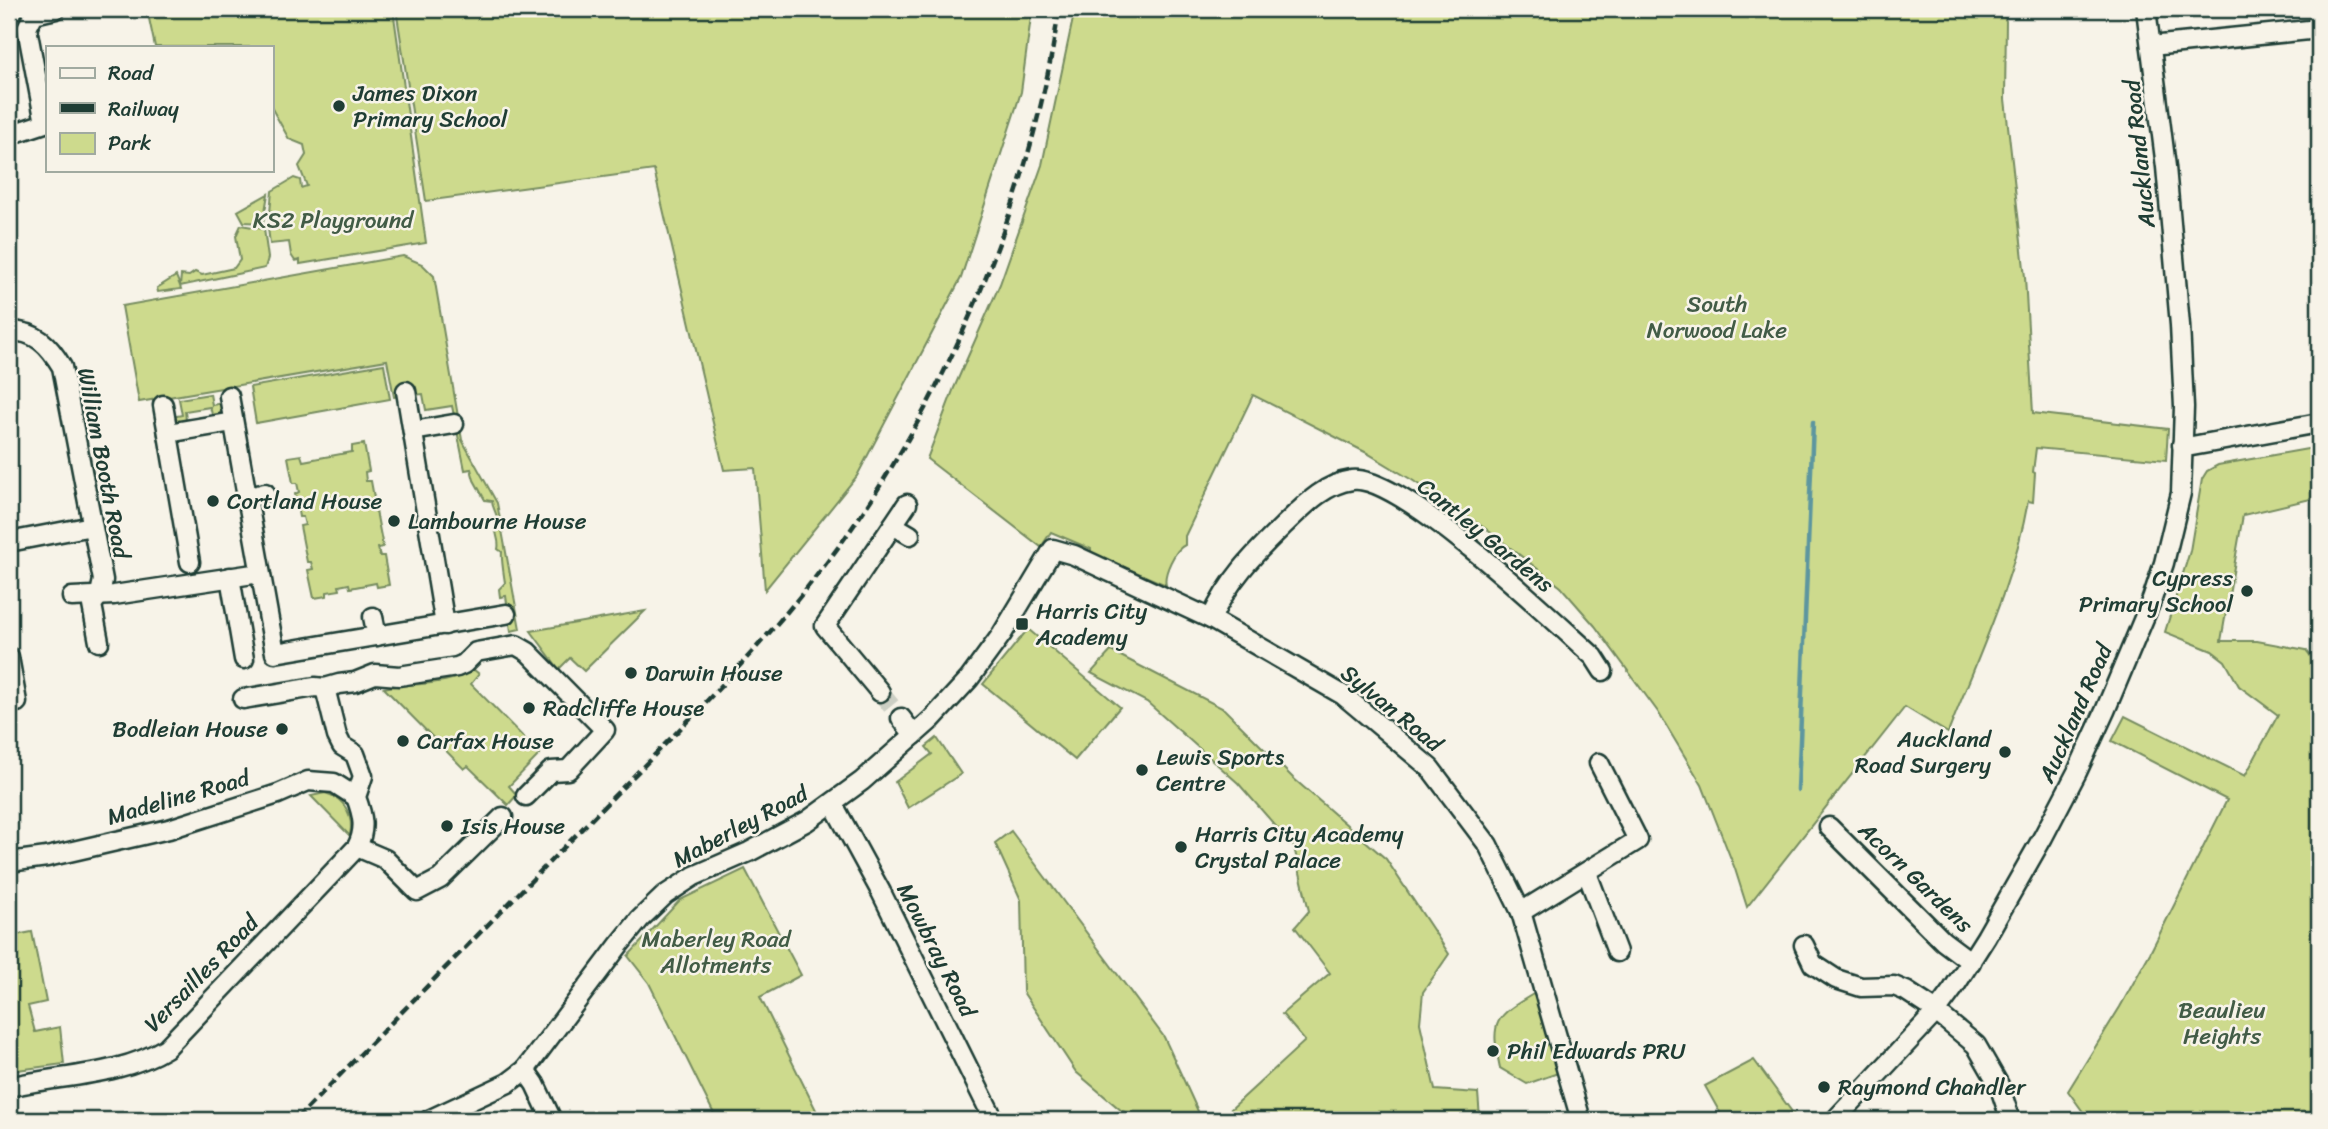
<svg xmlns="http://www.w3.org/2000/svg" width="2328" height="1129" viewBox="0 0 2328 1129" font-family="Sriracha,sans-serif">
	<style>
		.green { fill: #cdda8d; stroke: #768c60; stroke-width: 2 }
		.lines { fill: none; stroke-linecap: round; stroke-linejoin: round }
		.stream { stroke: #5d969f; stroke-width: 4.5 }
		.street-tunnel { stroke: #cccfc4; stroke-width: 18; stroke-dasharray: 18 9; stroke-linecap: butt }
		.street-casing { stroke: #1f3d34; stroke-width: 23 }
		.street { stroke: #f7f3e8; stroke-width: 18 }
		.rail { stroke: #1f3d34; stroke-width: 4.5; stroke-dasharray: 10 5; stroke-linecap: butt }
		.poi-dot { fill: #1f3d34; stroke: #f7f3e8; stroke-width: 2.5 }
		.labels { text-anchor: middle; stroke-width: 5; stroke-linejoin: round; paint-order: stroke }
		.poi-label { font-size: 23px; fill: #1f3d34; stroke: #f7f3e8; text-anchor: start }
		.street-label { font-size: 23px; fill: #1f3d34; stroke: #f7f3e8 }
		.park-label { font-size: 23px; fill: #425c46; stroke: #f7f3e8 }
	</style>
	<rect width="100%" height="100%" fill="#f7f3e8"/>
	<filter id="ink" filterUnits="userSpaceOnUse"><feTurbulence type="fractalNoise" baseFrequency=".0143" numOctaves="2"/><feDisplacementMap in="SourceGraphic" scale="14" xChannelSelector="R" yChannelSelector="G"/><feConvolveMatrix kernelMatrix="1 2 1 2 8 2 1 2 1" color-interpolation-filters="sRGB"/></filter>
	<g filter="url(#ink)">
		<!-- green -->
		<g class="green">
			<polygon points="147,9 393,9 426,243 300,264 300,260 295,261 291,255 289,242 270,244 268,228 291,229 290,225 269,224 272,191 294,178 300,180 301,188 307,186 299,166 306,155 304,145 289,139 271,107 271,47 155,47"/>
			<polygon points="396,9 1032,9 1021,92 961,278 857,476 765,590 755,468 724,470 654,170 426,201"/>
			<path d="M 1075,9 L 2001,9 L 2006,21 L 2005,99 L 2025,277 L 2033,413 L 2168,429 L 2166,460 L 2036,448 L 2033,472 L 2035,473 L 2033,502 L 2028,501 C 2014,582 1978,657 1948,733 L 1905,707 L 1747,907 L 1735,869 L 1702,785 L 1658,712 L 1595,626 L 1561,587 L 1486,529 L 1412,480 L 1367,453 L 1253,395 L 1185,536 L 1185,545 C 1175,549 1163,574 1166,585 L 1091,553 L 1091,549 L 1051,532 L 1041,547 L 927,459 L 954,388 L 1000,284 L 1042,165 Z"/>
			<polygon points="268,194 263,223 244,222 238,211"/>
			<polygon points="241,225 264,229 268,258 265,268 180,286 181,289 158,292 157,288 176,276 180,286 181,275 189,276 195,272 202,275 234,268 240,260 236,236"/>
			<path d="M 403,256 L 422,264 L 434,276 L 462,440 L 497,503 L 520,629 L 511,631 L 506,596 L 500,597 L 499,589 L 505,583 C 504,575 501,559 502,552 L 498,549 C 500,541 496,537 496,530 C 495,526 498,522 497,518 C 496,511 492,507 492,501 L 485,500 L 474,480 L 471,469 L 465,470 L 452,406 L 426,410 L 423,394 L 394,397 L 387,360 L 139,402 L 122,306 Z"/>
			<polygon points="384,364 390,399 256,423 250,387"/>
			<path d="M 210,394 L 212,405 L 223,403 C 223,411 220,415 213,418 L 210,407 L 185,411 L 186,420 L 175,423 L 172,417 L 182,415 L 179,399 Z"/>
			<polygon points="364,444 369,471 365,472 366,481 371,481 375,503 371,504 372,511 376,511 383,547 378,548 380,556 384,556 389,585 377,587 376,583 350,588 349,584 339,586 340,590 327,592 327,596 314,598 308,570 313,569 311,562 307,562 300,526 305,525 303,517 299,517 295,494 299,492 297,483 293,483 288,457 301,455 303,461 352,452 352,446"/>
			<polygon points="2319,447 2319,497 2243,515 2221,641 2257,641 2306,650 2319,666 2319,1120 2089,1120 2068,1091 2120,1007 2150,953 2227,800 2112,741 2125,716 2245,776 2278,715 2239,686 2225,661 2212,651 2165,632 2190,551 2202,479 2207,471 2218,465"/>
			<polygon points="645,611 584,671 570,658 559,669 531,631"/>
			<polygon points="1028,629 1120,707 1075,760 983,684"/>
			<polygon points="1111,651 1224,709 1293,778 1386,859 1449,954 1423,992 1420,1023 1435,1090 1478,1093 1480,1118 1474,1120 1219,1120 1305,1041 1282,1014 1330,973 1295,927 1309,911 1294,847 1238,783 1147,702 1091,673"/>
			<path d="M 473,669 L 479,674 L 471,684 L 540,754 L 509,786 L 517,795 L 508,805 L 468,766 L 464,769 L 384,688 C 409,683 453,686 473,669 Z"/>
			<polygon points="937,738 961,774 908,808 895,782 932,754 926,747"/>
			<path d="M 325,793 C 345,798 354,816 350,836 L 311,796 Z"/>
			<polygon points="1011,831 1164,1037 1202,1120 1153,1120 1122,1111 1076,1072 1023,992 1021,900 995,843"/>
			<polygon points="745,869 801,975 760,997 821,1120 717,1120 649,983 628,956 680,900"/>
			<polygon points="9,889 16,935 32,932 46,1002 28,1006 35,1032 60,1027 64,1064 9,1071"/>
			<path d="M 1535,993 L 1558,1073 L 1527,1084 L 1500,1068 C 1490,1021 1494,1017 1535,993 Z"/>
			<polygon points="1754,1060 1798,1120 1724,1120 1705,1086"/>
		</g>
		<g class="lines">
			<!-- stream -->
			<polyline class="stream" points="1798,790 1813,422"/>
			<!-- street-tunnel -->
			<polyline class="street-tunnel" points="880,692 901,718"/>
			<!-- street casing -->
			<g class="street-casing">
				<g id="street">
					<polyline points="2151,46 2319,29"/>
					<polyline points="9,135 45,123 27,28 34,14 56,9"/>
					<path d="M 9,331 C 36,331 49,345 62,367 L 103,580 L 100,594 L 92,605 L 99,642"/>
					<polyline points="406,391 445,625"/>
					<polyline points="229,396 275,653 506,614"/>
					<polyline points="163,405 190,562"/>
					<polyline points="413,431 454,424"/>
					<polyline points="168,433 233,422"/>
					<polyline points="2182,445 2192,446 2319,423"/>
					<polyline points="246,498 265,493"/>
					<polyline points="893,525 910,535"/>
					<polyline points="9,542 92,526"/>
					<polyline points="230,577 244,659"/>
					<polyline points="72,597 114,595 260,573"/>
					<polyline points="373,617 377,636"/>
					<path d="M 1211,619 C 1228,581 1253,555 1282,527 C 1302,508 1323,484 1352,480 C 1400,473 1554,621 1594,657 L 1603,671"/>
					<polyline points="9,657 17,702"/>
					<polyline points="880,692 825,626 907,504"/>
					<polyline points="243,699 315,687 325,688"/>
					<polyline points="901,718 914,735"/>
					<polyline points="833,804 881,892 994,1120"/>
					<polyline points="1829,827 1943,941 1971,962"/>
					<polyline points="357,847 385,859 417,891 440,879 503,817"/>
					<polyline points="9,862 47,857 169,829 278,794 308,781 334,783 356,797"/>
					<polyline points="1587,873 1617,952"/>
					<polyline points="1521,912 1638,840 1599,763"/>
					<polyline points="1804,945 1813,964 1836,979 1861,987 1894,986 1906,991 1929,1006 1976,1045 1999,1085 2009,1115"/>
					<polyline points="525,1070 535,1084 552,1120"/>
					<path d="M 9,1087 C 60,1075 121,1076 166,1048 L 357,847 C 366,829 363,816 356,797 L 363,776 L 355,754 L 342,746 L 337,736 L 325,688 L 339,684 L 355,682 L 375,674 L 399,676 L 457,667 L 464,664 L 476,652 L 516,645 L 528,652 L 605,730 L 568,770 L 551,771 L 526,796"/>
					<polyline points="429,1120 508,1083 525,1070 619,945 640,919 665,895 694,876 749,852 807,821 862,781 932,719 969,679 1002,634 1053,549 1074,555 1211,619 1343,695 1430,768 1488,845 1521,912 1581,1120"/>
					<polyline points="1835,1120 1936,1012 1953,989 1986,937 2043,837 2077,772 2105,711 2152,599 2164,563 2181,493 2184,407 2180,325 2166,167 2146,9"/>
				</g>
			</g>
			<!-- street -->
			<use href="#street" class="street"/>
			<!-- rail -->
			<path class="rail" d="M 296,1120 C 402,1011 510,903 616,794 C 695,714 775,634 842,542 C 951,391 1033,193 1059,9"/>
		</g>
	</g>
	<!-- markers -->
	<g class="poi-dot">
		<circle cx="339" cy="106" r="7"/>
		<circle cx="213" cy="501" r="7"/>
		<circle cx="394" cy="521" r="7"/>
		<circle cx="2247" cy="591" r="7"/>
		<rect x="1015" y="617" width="14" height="14" rx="3.5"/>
		<circle cx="631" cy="673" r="7"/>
		<circle cx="529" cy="708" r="7"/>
		<circle cx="282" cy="729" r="7"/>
		<circle cx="403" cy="741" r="7"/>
		<circle cx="2005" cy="752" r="7"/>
		<circle cx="1142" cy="770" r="7"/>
		<circle cx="447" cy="826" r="7"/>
		<circle cx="1181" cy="847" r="7"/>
		<circle cx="1493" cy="1051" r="7"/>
		<circle cx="1824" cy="1087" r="7"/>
	</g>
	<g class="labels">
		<!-- poi labels -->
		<g class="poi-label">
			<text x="353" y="101">James Dixon<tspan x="353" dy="26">Primary School</tspan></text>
			<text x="227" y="509">Cortland House</text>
			<text x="408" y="529">Lambourne House</text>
			<text x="2233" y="586" text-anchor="end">Cypress<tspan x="2233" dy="26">Primary School</tspan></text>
			<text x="1036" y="619">Harris City<tspan x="1036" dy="26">Academy</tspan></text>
			<text x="645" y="681">Darwin House</text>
			<text x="543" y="716">Radcliffe House</text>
			<text x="268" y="737" text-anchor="end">Bodleian House</text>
			<text x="1991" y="747" text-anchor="end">Auckland<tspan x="1991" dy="26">Road Surgery</tspan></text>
			<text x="417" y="749">Carfax House</text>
			<text x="1156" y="765">Lewis Sports<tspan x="1156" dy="26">Centre</tspan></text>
			<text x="461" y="834">Isis House</text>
			<text x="1195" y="842">Harris City Academy<tspan x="1195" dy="26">Crystal Palace</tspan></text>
			<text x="1507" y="1059">Phil Edwards PRU</text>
			<text x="1838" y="1095">Raymond Chandler</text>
		</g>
		<!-- street labels -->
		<g class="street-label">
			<text transform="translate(2139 154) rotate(-96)" y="8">Auckland Road</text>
			<text transform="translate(104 463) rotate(79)" y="8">William Booth Road</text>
			<text transform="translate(1486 535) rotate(39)" y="8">Cantley Gardens</text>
			<text transform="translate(1392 708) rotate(39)" y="8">Sylvan Road</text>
			<text transform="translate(2075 713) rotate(-66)" y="8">Auckland Road</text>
			<text transform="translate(178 797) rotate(-16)" y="8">Madeline Road</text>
			<text transform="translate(740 826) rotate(-28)" y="8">Maberley Road</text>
			<text transform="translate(1916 877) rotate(44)" y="8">Acorn Gardens</text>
			<text transform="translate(937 950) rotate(63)" y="8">Mowbray Road</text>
			<text transform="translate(201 973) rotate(-46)" y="8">Versailles Road</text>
		</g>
		<!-- park labels -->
		<g class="park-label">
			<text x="333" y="228">KS2 Playground</text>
			<text x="1717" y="312">South<tspan x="1717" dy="26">Norwood Lake</tspan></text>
			<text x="716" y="947">Maberley Road<tspan x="716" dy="26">Allotments</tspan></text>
			<text x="2222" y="1018">Beaulieu<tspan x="2222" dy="26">Heights</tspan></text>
		</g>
	</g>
	<!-- margin -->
	<rect width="2328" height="1129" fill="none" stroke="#f7f3e8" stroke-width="35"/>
	<rect x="18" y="18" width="2293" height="1094" fill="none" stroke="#1f3d34" stroke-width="2.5" filter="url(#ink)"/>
	<!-- legend -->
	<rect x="46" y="46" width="228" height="126" fill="#f7f3e8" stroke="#a1aaa0" stroke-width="2"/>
	<rect x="60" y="68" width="35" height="10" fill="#f7f3e8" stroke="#a1aaa0" stroke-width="2"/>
	<text x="108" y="80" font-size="21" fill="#1f3d34">Road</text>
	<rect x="60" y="103" width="35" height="10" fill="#1f3d34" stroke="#a1aaa0" stroke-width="2"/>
	<text x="108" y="116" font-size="21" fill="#1f3d34">Railway</text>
	<rect x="60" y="133" width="35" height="21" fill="#cdda8d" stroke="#a1aaa0" stroke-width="2"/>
	<text x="108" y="150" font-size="21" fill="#1f3d34">Park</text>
</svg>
